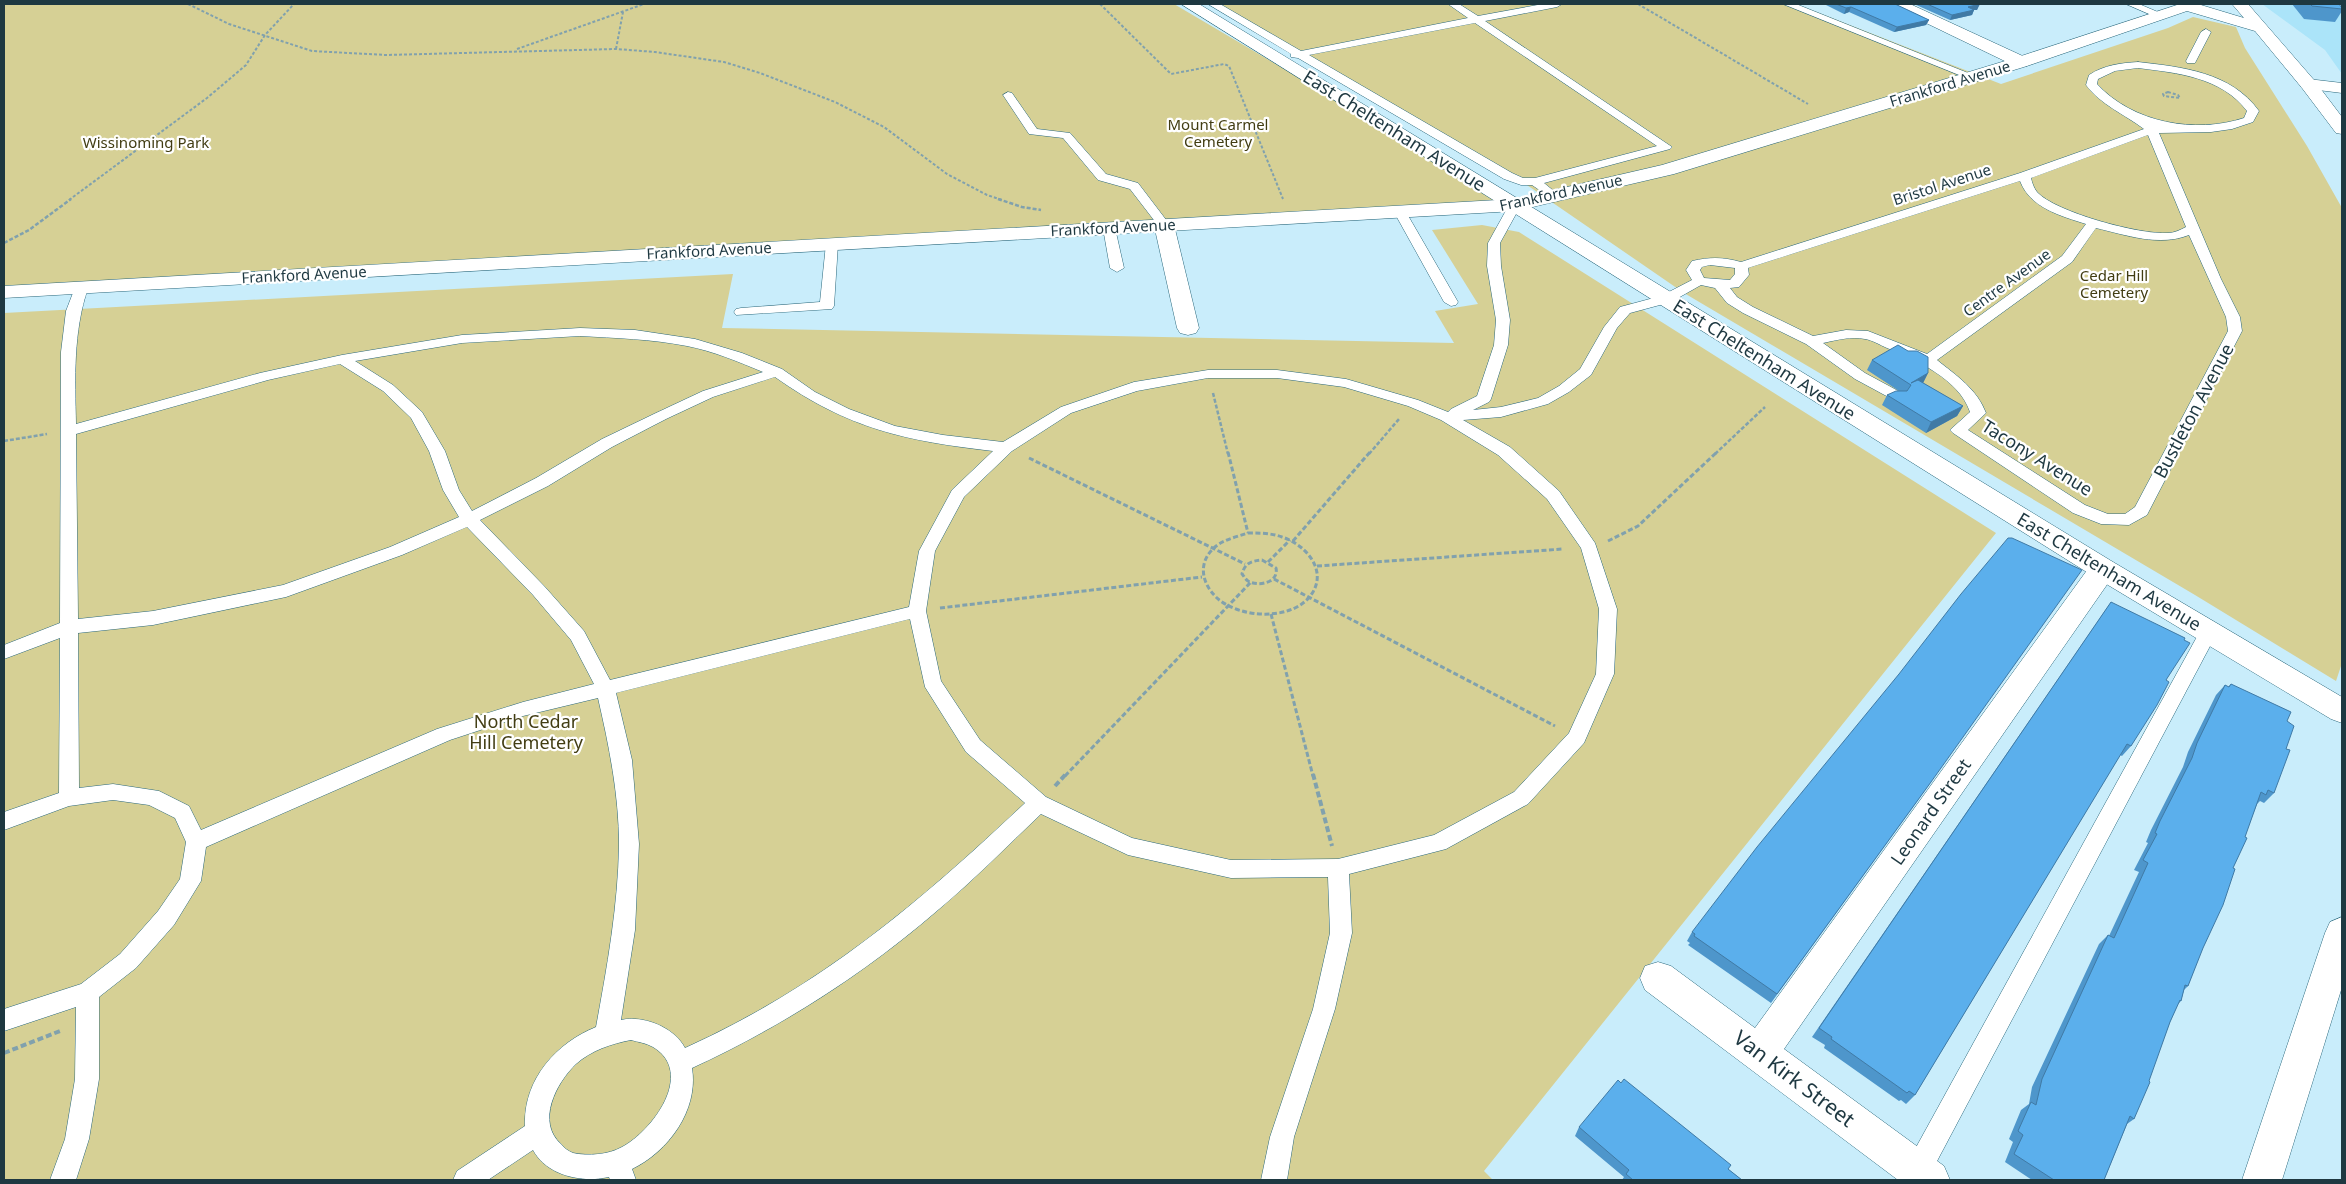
<svg xmlns="http://www.w3.org/2000/svg" width="2346" height="1184" viewBox="0 0 2346 1184" font-family="'Noto Sans',sans-serif">
	<style>
		.built { fill: #abe4f9 }
		.green { fill: #d6d095 }
		.lines { fill: none; stroke-linecap: round; stroke-linejoin: round }
		.service-casing { stroke: #2a687c; stroke-width: 1 }
		.minor-casing { stroke: #2a687c; stroke-width: 1 }
		.tertiary-casing { stroke: #2a687c; stroke-width: 1 }
		.secondary-casing { stroke: #2a687c; stroke-width: 1 }
		.path-far3 { stroke: #81a1ad; stroke-width: 2; stroke-dasharray: 3 2; stroke-linecap: butt }
		.path-far2 { stroke: #81a1ad; stroke-width: 2.5; stroke-dasharray: 4 2; stroke-linecap: butt }
		.path-far1 { stroke: #81a1ad; stroke-width: 3; stroke-dasharray: 5 2.5; stroke-linecap: butt }
		.path { stroke: #81a1ad; stroke-width: 4; stroke-dasharray: 6 3; stroke-linecap: butt }
		.service { fill: #fff; fill-rule: evenodd }
		.minor { fill: #fff; fill-rule: evenodd }
		.tertiary { fill: #fff; fill-rule: evenodd }
		.secondary { fill: #fff; fill-rule: evenodd }
		.wall { fill: #4e96cb }
		.shaded-wall { fill: #407aa5 }
		.building { fill: #5bafec; stroke: #407aa5 }
		.labels { text-anchor: middle; stroke-width: 4.5; stroke-linejoin: round; paint-order: stroke }
		.far-street-label { font-size: 15px; fill: #1e3841; stroke: #fff }
		.far-park-label { font-size: 15px; fill: #423d13; stroke: #fff }
		.street-label { font-size: 18px; fill: #1e3841; stroke: #fff }
		.park-label { font-size: 18px; fill: #423d13; stroke: #fff }
		.near-street-label { font-size: 21px; fill: #1e3841; stroke: #fff }
	</style>
	<rect width="100%" height="100%" fill="#c9edfb"/>
	<!-- built -->
	<polygon class="built" points="2262,4 2342,4 2342,74 2325,50"/>
	<!-- green -->
	<g class="green">
		<polygon points="4,4 1174,4 1515,205 4,292"/>
		<polygon points="1218,4 1796,4 2001,84 2168,28 2193,17 2236,27 2245,48 2307,146 2342,208 2342,663 2336,681 2195,595 1684,293 1514,176"/>
		<polygon points="1482,225 1519,232 1996,533 1484,1171 1493,1180 4,1180 4,313 733,274 722,328 1454,343 1435,311 1478,304 1432,230"/>
	</g>
	<g class="lines">
		<!-- service casing -->
		<g class="service-casing">
			<g id="service">
				<path d="M 1208,4 L 1220,4 L 1301,51 L 1468,18 L 1448,4 L 1459,4 L 1478,16 L 1543,4 L 1562,4 L 1557,7 L 1485,21 L 1672,147 L 1670,149 L 1544,183 L 1560,196 L 1554,200 L 1532,185 L 1521,185 L 1504,179 L 1298,58 L 1291,57 L 1291,54 ZM 1475,23 L 1657,146 L 1535,178 L 1523,178 L 1512,173 L 1309,55 Z"/>
				<polygon points="1783,4 1796,4 1978,77 1977,79 1969,79"/>
				<polygon points="2126,4 2139,4 2165,15 2164,17 2156,17"/>
				<polygon points="2334,4 2342,4 2342,10"/>
				<polygon points="2206,29 2211,32 2196,61 2195,63 2187,63 2186,61 2201,32"/>
				<path d="M 2138,62 C 2182,67 2231,72 2259,111 L 2253,122 L 2232,129 L 2211,132 L 2159,133 L 2221,279 L 2240,317 L 2242,331 L 2149,511 L 2147,515 L 2129,525 L 2101,524 L 2073,513 L 1953,433 L 1950,430 L 1970,412 C 1959,379 1916,360 1887,348 C 1880,345 1872,340 1865,339 C 1851,336 1837,340 1823,343 L 1865,373 L 1902,393 L 1904,396 L 1902,399 L 1892,399 L 1855,379 L 1806,344 L 1743,313 L 1727,303 L 1715,288 L 1701,285 L 1671,302 L 1630,313 L 1617,328 L 1591,375 L 1569,392 L 1548,404 L 1501,417 L 1463,420 L 1510,447 L 1559,491 L 1595,543 L 1617,609 L 1614,674 L 1584,743 L 1528,804 L 1446,849 L 1349,874 L 1352,933 L 1335,1009 L 1294,1137 L 1287,1180 L 1261,1180 L 1270,1137 L 1313,1009 L 1330,933 L 1328,877 L 1231,878 L 1128,855 L 1041,814 C 1007,846 974,880 938,910 C 864,974 781,1027 692,1068 C 699,1110 668,1152 632,1169 L 636,1180 L 610,1180 L 609,1177 C 582,1183 547,1176 533,1150 L 488,1180 L 453,1180 L 457,1171 L 525,1126 C 523,1080 556,1043 596,1027 C 607,967 618,907 619,845 C 619,795 609,746 598,698 L 523,716 L 450,740 L 206,847 L 201,881 L 174,925 L 136,968 L 99,997 L 99,1079 L 89,1139 L 76,1180 L 50,1180 L 65,1139 L 75,1079 L 76,1007 L 4,1031 L 4,1009 L 81,984 L 120,954 L 158,911 L 180,879 L 186,842 L 175,818 L 149,805 L 113,800 L 69,806 L 4,830 L 4,812 L 59,793 L 60,638 L 4,659 L 4,645 L 60,623 L 61,352 L 66,311 L 76,285 L 81,284 L 88,288 C 73,332 75,378 76,424 L 260,373 L 342,355 L 462,335 L 580,328 L 635,330 L 695,339 L 742,353 L 782,369 L 815,392 L 849,409 L 895,426 L 943,435 L 1003,442 L 1061,407 L 1134,382 L 1208,370 L 1277,370 L 1346,379 L 1418,400 L 1448,412 L 1451,409 L 1477,396 L 1494,345 L 1496,320 L 1487,266 L 1488,243 L 1509,205 L 1515,201 L 1521,205 L 1500,243 L 1501,266 L 1510,320 L 1508,345 L 1491,399 L 1489,402 L 1473,410 L 1501,407 L 1538,398 L 1559,386 L 1580,369 L 1604,327 L 1620,307 L 1661,296 L 1692,280 L 1686,270 L 1692,261 C 1710,257 1723,257 1741,262 L 2020,173 L 2144,129 C 2124,114 2101,105 2086,85 L 2089,75 C 2104,65 2121,63 2138,62 ZM 2138,68 C 2178,73 2221,77 2247,111 L 2244,118 C 2195,134 2133,123 2097,84 L 2098,79 L 2115,71 ZM 2148,135 L 2186,227 C 2180,230 2174,233 2168,233 C 2140,235 2055,212 2037,192 C 2034,188 2032,183 2031,178 ZM 2020,181 C 2030,208 2061,216 2086,224 L 2062,256 L 1927,354 L 1868,331 L 1846,330 L 1813,336 L 1753,307 L 1737,297 L 1730,288 L 1739,287 L 1749,275 L 1748,268 ZM 2096,228 C 2126,235 2159,247 2189,235 L 2226,317 L 2228,331 L 2135,507 L 2125,514 L 2108,514 L 2085,505 L 1968,430 L 1986,413 C 1977,389 1957,376 1937,360 L 2072,262 ZM 1710,265 L 1735,268 L 1735,274 L 1730,280 L 1704,278 L 1700,270 L 1702,267 ZM 580,336 C 616,338 651,339 687,346 C 713,351 739,362 763,372 L 703,391 L 656,413 L 602,439 L 536,478 L 472,511 L 459,490 L 445,451 L 422,412 L 393,385 L 355,361 L 462,343 ZM 340,364 L 383,391 L 411,418 L 429,451 L 443,490 L 459,517 L 390,547 L 283,585 L 153,611 L 78,619 L 76,434 L 268,380 ZM 775,377 C 848,429 906,441 993,451 L 952,490 L 919,551 L 909,607 L 610,680 L 584,631 L 545,587 L 480,520 L 548,486 L 612,447 L 666,419 L 713,397 ZM 1208,378 L 1277,378 L 1344,387 L 1408,406 L 1441,420 L 1498,455 L 1547,499 L 1581,548 L 1599,609 L 1596,674 L 1569,733 L 1514,792 L 1434,835 L 1338,859 L 1231,860 L 1132,838 L 1046,797 L 980,740 L 941,681 L 926,611 L 935,551 L 964,497 L 1012,451 L 1071,413 L 1137,391 ZM 467,527 L 533,595 L 571,640 L 594,684 L 523,702 L 437,729 L 201,830 L 189,806 L 159,791 L 113,784 L 79,788 L 78,633 L 153,625 L 286,597 L 402,555 ZM 910,619 L 925,687 L 966,752 L 1025,803 C 919,903 820,987 685,1048 C 674,1027 643,1015 621,1020 L 635,930 L 639,844 L 632,760 L 616,693 ZM 631,1040 C 638,1042 646,1043 653,1047 C 696,1073 652,1131 622,1147 C 608,1155 588,1156 573,1153 C 568,1151 564,1148 561,1144 C 536,1122 556,1083 576,1064 C 592,1050 611,1044 631,1040 Z"/>
				<polygon points="1008,92 1012,93 1037,129 1070,133 1106,174 1138,183 1170,225 1168,228 1160,228 1130,189 1098,180 1063,138 1029,134 1003,95"/>
				<polygon points="1400,208 1406,212 1458,302 1456,305 1451,306 1444,302 1394,212"/>
				<polygon points="1109,224 1115,228 1124,268 1117,272 1110,268 1103,228"/>
				<polygon points="832,240 838,244 834,306 832,309 736,315 734,312 736,309 741,308 820,302 826,244"/>
				<polygon points="2208,626 2214,628 2217,633 1927,1180 1901,1180 1908,1162 2199,633 2202,628"/>
			</g>
		</g>
		<!-- minor casing -->
		<g class="minor-casing">
			<g id="minor">
				<polygon points="1891,4 1910,4 2027,58 2029,62 2027,66 2015,66 1893,7"/>
				<polygon points="2308,79 2342,83 2342,93 2302,88 2300,84 2302,80"/>
				<polygon points="1164,219 1171,221 1174,225 1199,328 1196,333 1188,335 1180,333 1177,328 1154,225 1157,221"/>
				<polygon points="2103,559 2113,562 2117,569 2113,576 1784,1049 1944,1166 1950,1180 1898,1180 1645,990 1640,978 1645,966 1658,962 1671,966 1755,1028 2093,562"/>
			</g>
		</g>
		<!-- tertiary casing -->
		<g class="tertiary-casing">
			<polygon id="tertiary" points="1181,4 1199,4 2113,562 2342,697 2342,723 2331,719 2093,576"/>
		</g>
		<!-- secondary casing -->
		<g class="secondary-casing">
			<g id="secondary">
				<polygon points="2180,4 2201,4 2201,5 2244,18 2232,4 2248,4 2314,80 2342,117 2342,134 2336,133 2302,88 2255,31 2187,11 2027,66 1674,174 1515,211 4,298 4,286 1515,199 1662,165 2015,58"/>
				<polygon points="2342,917 2342,987 2282,1180 2242,1180 2325,933 2330,922"/>
			</g>
		</g>
		<!-- path-far3 -->
		<g class="path-far3">
			<polyline points="188,4 229,24 312,51 386,55 616,49 655,52 724,62 760,73 835,102 884,127 947,174 987,195 1002,200"/>
			<polyline points="1100,4 1171,74 1224,64 1229,66 1283,199"/>
			<polyline points="1638,4 1808,104"/>
			<polyline points="517,49 644,4"/>
			<polyline points="616,49 623,12"/>
			<polygon points="2168,92 2178,95 2180,98 2164,96 2163,94"/>
			<polyline points="69,200 207,98 246,65 265,35 294,4"/>
		</g>
		<!-- path-far2 -->
		<g class="path-far2">
			<polyline points="998,199 1022,207 1041,210"/>
			<polyline points="4,243 29,230 71,199"/>
			<polyline points="1213,393 1228,454"/>
			<polyline points="4,441 47,434"/>
			<polyline points="1369,454 1399,419"/>
			<polyline points="1715,454 1765,407"/>
		</g>
		<!-- path-far1 -->
		<g class="path-far1">
			<polyline points="1228,452 1248,533"/>
			<polyline points="1029,458 1245,564"/>
			<path d="M 1248,533 C 1259,533 1271,533 1282,537 C 1304,544 1327,568 1313,592 C 1295,622 1240,619 1217,598 C 1199,581 1198,558 1219,544 C 1227,539 1239,536 1248,533 Z"/>
			<polyline points="1293,541 1370,452"/>
			<polyline points="1608,541 1638,526 1717,452"/>
			<path d="M 1262,560 L 1276,568 C 1279,583 1258,587 1248,581 C 1245,579 1244,576 1242,574 C 1245,563 1251,561 1262,560 Z"/>
			<polyline points="1268,562 1290,540"/>
			<polyline points="1317,566 1563,549"/>
			<polyline points="1274,579 1555,726"/>
			<polyline points="940,608 1202,577"/>
			<polyline points="1271,614 1313,776"/>
			<polyline points="1065,776 1251,582"/>
		</g>
		<!-- path -->
		<g class="path">
			<polyline points="1313,774 1332,846"/>
			<polyline points="1055,786 1066,774"/>
			<polyline points="4,1053 60,1031"/>
		</g>
		<!-- service -->
		<use href="#service" class="service"/>
		<!-- minor -->
		<use href="#minor" class="minor"/>
		<!-- tertiary -->
		<use href="#tertiary" class="tertiary"/>
		<!-- secondary -->
		<use href="#secondary" class="secondary"/>
	</g>
	<!-- wall -->
	<g class="wall">
		<polygon points="1824,4 1895,4 1929,20 1926,25 1894,32 1849,12 1844,14"/>
		<polygon points="1914,4 1978,4 1977,10 1974,10 1972,15 1950,20"/>
		<polygon points="2292,4 2339,4 2342,8 2342,11 2335,22 2304,19"/>
		<polygon points="1872,360 1928,373 1923,383 1963,406 1957,416 1926,433 1882,405 1887,395 1899,391 1867,370"/>
		<polygon points="2111,602 2166,680 2131,746 2122,756 2120,755 1915,1095 1906,1104 1901,1100 1899,1101 1824,1048 1825,1045 1812,1037"/>
		<polygon points="2231,684 2287,721 2286,749 2274,793 2264,803 2260,801 2257,804 2188,986 2184,990 2181,1001 2178,1004 2170,1022 2134,1119 2127,1124 2104,1180 2032,1180 2005,1162 2013,1142 2009,1139 2021,1110 2029,1104 2032,1087 2099,944 2108,935 2109,936 2139,872 2134,870 2148,843 2146,842 2151,830 2183,767 2188,752 2216,695 2225,685 2228,687"/>
		<polygon points="1931,782 1771,1003 1688,945 1690,943 1687,941 1692,932"/>
		<polygon points="1579,1127 1728,1169 1742,1180 1622,1180 1624,1177 1575,1136"/>
	</g>
	<!-- shaded-wall -->
	<g class="shaded-wall">
		<polygon points="1980,4 1977,10 1974,10 1972,15 1950,20 1952,15 1968,7"/>
		<polygon points="1851,7 1849,12 1844,14 1846,8"/>
		<polygon points="1929,20 1926,25 1894,32 1897,27"/>
		<polygon points="1928,373 1923,383 1910,384"/>
		<polygon points="1963,406 1957,416 1926,433 1931,422"/>
	</g>
	<!-- building -->
	<g class="building">
		<polygon points="1836,4 1895,4 1929,20 1897,27 1851,7 1846,8"/>
		<polygon points="1927,4 1980,4 1968,7 1974,10 1952,15"/>
		<polygon points="2310,4 2339,4 2342,8 2342,9 2312,6"/>
		<polygon points="1898,345 1908,351 1917,351 1928,357 1928,373 1911,383 1918,380 1963,406 1931,422 1887,395 1896,391 1907,391 1911,385 1872,360"/>
		<polygon points="2008,538 2012,538 2082,570 1931,782 1777,994 1694,936 1695,934 1692,932 1757,847 1899,674 1961,594"/>
		<polygon points="2111,602 2185,638 2184,640 2190,643 2166,680 2169,682 2157,705 2131,746 2127,744 1915,1095 1909,1091 1907,1093 1831,1039 1832,1037 1819,1028"/>
		<polygon points="2231,684 2291,712 2287,721 2294,726 2286,749 2290,750 2274,793 2268,790 2266,795 2261,792 2245,837 2247,838 2233,868 2235,869 2223,905 2203,948 2188,986 2185,985 2181,1001 2180,1000 2170,1022 2149,1081 2150,1082 2134,1119 2130,1116 2104,1180 2054,1180 2014,1154 2023,1135 2018,1131 2031,1102 2036,1105 2042,1079 2108,935 2114,938 2148,863 2143,860 2157,834 2155,833 2160,821 2192,758 2197,743 2225,685 2229,687"/>
		<polygon points="1624,1079 1731,1165 1728,1169 1742,1180 1633,1180 1626,1174 1629,1170 1579,1127 1618,1080 1621,1083"/>
	</g>
	<g class="labels">
		<!-- far-street labels -->
		<g class="far-street-label">
			<text transform="translate(1950 84) rotate(-17)" y="5">Frankford Avenue</text>
			<text transform="translate(1942 185) rotate(-18)" y="5">Bristol Avenue</text>
			<text transform="translate(1561 193) rotate(-12)" y="5">Frankford Avenue</text>
			<text transform="translate(1113 228) rotate(-3)" y="5">Frankford Avenue</text>
			<text transform="translate(709 251) rotate(-3)" y="5">Frankford Avenue</text>
			<text transform="translate(304 275) rotate(-3)" y="5">Frankford Avenue</text>
			<text transform="translate(2007 283) rotate(-36)" y="5">Centre Avenue</text>
		</g>
		<!-- far-park labels -->
		<g class="far-park-label">
			<text x="1218" y="130">Mount Carmel<tspan x="1218" dy="17">Cemetery</tspan></text>
			<text x="146" y="148">Wissinoming Park</text>
			<text x="2114" y="281">Cedar Hill<tspan x="2114" dy="17">Cemetery</tspan></text>
		</g>
		<!-- street labels -->
		<g class="street-label">
			<text transform="translate(1394 131) rotate(32)" y="6">East Cheltenham Avenue</text>
			<text transform="translate(1764 360) rotate(32)" y="6">East Cheltenham Avenue</text>
			<text transform="translate(2194 411) rotate(-62)" y="6">Bustleton Avenue</text>
			<text transform="translate(2037 458) rotate(32)" y="6">Tacony Avenue</text>
			<text transform="translate(2109 572) rotate(31)" y="6">East Cheltenham Avenue</text>
			<text transform="translate(1931 812) rotate(-55)" y="6">Leonard Street</text>
		</g>
		<!-- park labels -->
		<g class="park-label">
			<text x="526" y="728">North Cedar<tspan x="526" dy="21">Hill Cemetery</tspan></text>
		</g>
		<!-- near-street labels -->
		<g class="near-street-label">
			<text transform="translate(1794 1079) rotate(37)" y="7">Van Kirk Street</text>
		</g>
	</g>
	<!-- border -->
	<rect width="2346" height="1184" fill="none" stroke="#1e3841" stroke-width="10"/>
</svg>
